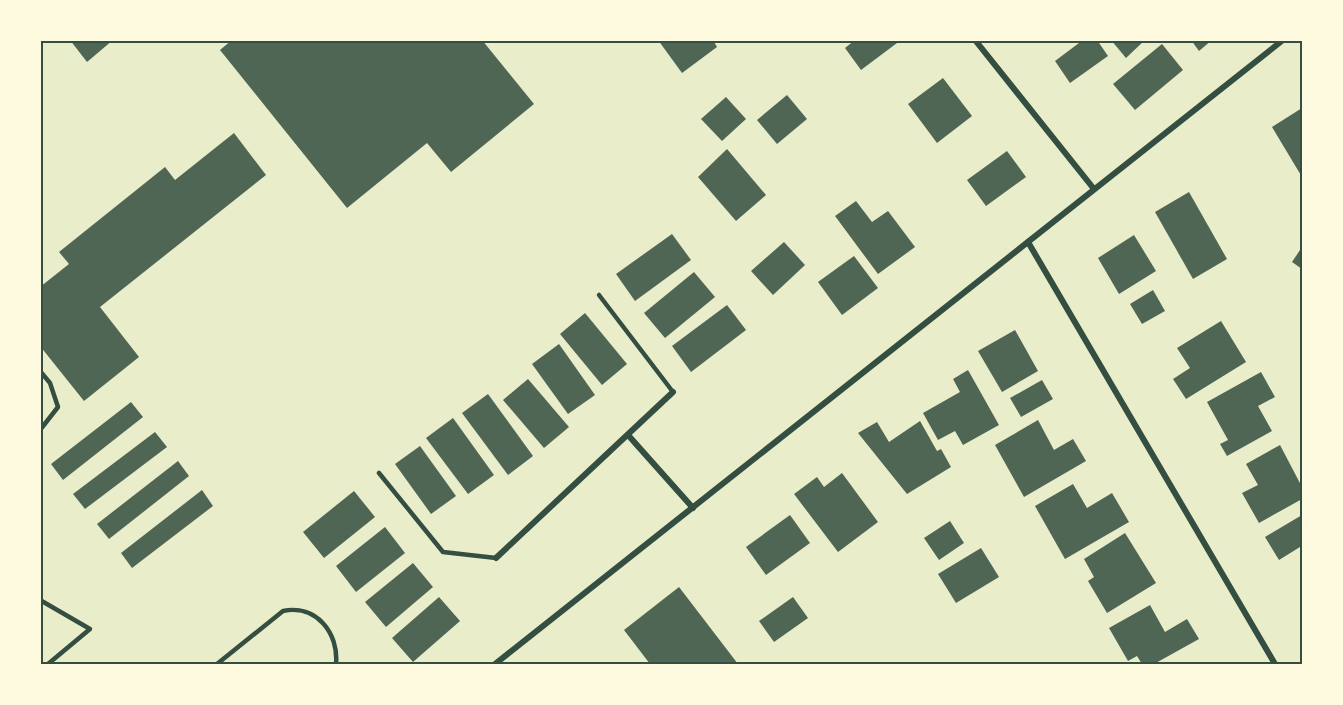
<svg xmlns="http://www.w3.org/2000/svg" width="1343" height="705" viewBox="0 0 1343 705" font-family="'Archivo Narrow',sans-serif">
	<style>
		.building { fill: #4f6655 }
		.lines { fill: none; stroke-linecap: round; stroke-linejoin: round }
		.service { stroke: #344e41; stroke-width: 4.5 }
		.minor { stroke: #344e41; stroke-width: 6 }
		.neatline { fill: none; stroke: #344e41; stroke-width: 2 }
	</style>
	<rect width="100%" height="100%" fill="#e9edc9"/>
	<!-- building -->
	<g class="building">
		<polygon points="70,40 113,40 87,62"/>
		<polygon points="232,40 482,40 534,104 451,172 427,143 347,208 220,50"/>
		<polygon points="658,40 713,40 717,47 682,73"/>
		<polygon points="855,40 901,40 861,70 845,48"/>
		<polygon points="1083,40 1097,40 1108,56 1070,83 1055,61"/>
		<polygon points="1111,40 1145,40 1126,58"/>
		<polygon points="1191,40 1212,40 1199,51"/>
		<polygon points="1162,44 1183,70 1135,110 1113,84"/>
		<polygon points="943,78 972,116 937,143 908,104"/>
		<polygon points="787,95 807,119 777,144 757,120"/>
		<polygon points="726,97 746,119 722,141 701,119"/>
		<polygon points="1302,108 1302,177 1272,127"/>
		<polygon points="234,133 266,175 100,307 139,357 84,401 40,346 40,287 69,264 59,252 165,167 175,180"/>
		<polygon points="727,149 766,195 736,221 698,177"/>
		<polygon points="1007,151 1026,177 986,206 967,180"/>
		<polygon points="1189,192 1227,259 1193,279 1155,212"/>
		<polygon points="856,201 872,222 888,211 915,247 878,274 835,216"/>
		<polygon points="672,234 691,260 635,301 616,274"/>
		<polygon points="1134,235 1156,271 1119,294 1098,258"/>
		<polygon points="784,242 805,265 773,295 751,271"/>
		<polygon points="1302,247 1302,269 1292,262"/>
		<polygon points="854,256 878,288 842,315 818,282"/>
		<polygon points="694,272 715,297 665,338 644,313"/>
		<polygon points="1153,290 1165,311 1142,324 1130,304"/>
		<polygon points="727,305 746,330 691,372 672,346"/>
		<polygon points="585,313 627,364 602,385 560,334"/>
		<polygon points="1221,321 1246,362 1186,399 1173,379 1190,368 1177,348"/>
		<polygon points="1015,330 1038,371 1002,392 978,351"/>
		<polygon points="559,344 595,395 568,414 532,364"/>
		<polygon points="968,370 999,425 963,445 955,431 938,440 923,413 960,392 953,379"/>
		<polygon points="1261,372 1275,397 1258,406 1272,431 1227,456 1220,444 1228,440 1207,402"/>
		<polygon points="528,379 569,427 544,448 503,400"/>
		<polygon points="1042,380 1053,399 1021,417 1010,398"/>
		<polygon points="488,394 533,456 508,475 462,413"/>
		<polygon points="131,402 143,417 63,480 51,464"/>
		<polygon points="453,418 494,475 468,494 426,438"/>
		<polygon points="1038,420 1054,450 1073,439 1086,461 1024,497 995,445"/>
		<polygon points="920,421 937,451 941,449 951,467 907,494 858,433 877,422 889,442"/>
		<polygon points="155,432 167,447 85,509 73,494"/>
		<polygon points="1280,445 1302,487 1302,499 1259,523 1242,493 1258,485 1246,464"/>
		<polygon points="420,446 456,496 431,514 395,464"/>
		<polygon points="178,461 189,476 109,539 97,524"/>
		<polygon points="842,473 878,522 838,552 794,494 817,477 824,487"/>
		<polygon points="1073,484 1087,508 1112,493 1129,522 1065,559 1035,506"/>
		<polygon points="202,490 213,506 132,568 121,553"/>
		<polygon points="354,491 375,517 324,558 303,532"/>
		<polygon points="790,515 810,543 766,575 746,547"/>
		<polygon points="1302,515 1302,551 1300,547 1279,560 1265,537"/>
		<polygon points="950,521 964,543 939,560 924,538"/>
		<polygon points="385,527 405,553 356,592 336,566"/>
		<polygon points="1125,533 1156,583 1107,613 1088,581 1094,577 1084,559"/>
		<polygon points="981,548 999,577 956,603 938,574"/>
		<polygon points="413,563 433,587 386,627 365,602"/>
		<polygon points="679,587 738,664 650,664 624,630"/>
		<polygon points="439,597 460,621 413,662 392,638"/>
		<polygon points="793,597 808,618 774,642 759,621"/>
		<polygon points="1150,605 1165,632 1187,619 1199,639 1154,664 1142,664 1137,656 1128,661 1109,628"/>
	</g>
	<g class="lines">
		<!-- service -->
		<g class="service">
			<polyline points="599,295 673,392"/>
			<polyline points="40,371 50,383 58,407 40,430"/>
			<polyline points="379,473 443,552 496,558"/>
			<polyline points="40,600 90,629 48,664"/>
			<path d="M 217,664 L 283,611 C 316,604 339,633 336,664"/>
		</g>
		<!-- minor -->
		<g class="minor">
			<polyline points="975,40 1094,189"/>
			<polyline points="1028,242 1275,664"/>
			<polyline points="628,435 693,508"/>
			<polyline points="496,558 673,392"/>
			<polyline points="495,664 1283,40"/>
		</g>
	</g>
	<!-- border -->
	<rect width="1343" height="705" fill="none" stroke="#fefae0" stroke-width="84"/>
	<rect x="42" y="42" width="1259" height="621" class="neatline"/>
</svg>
